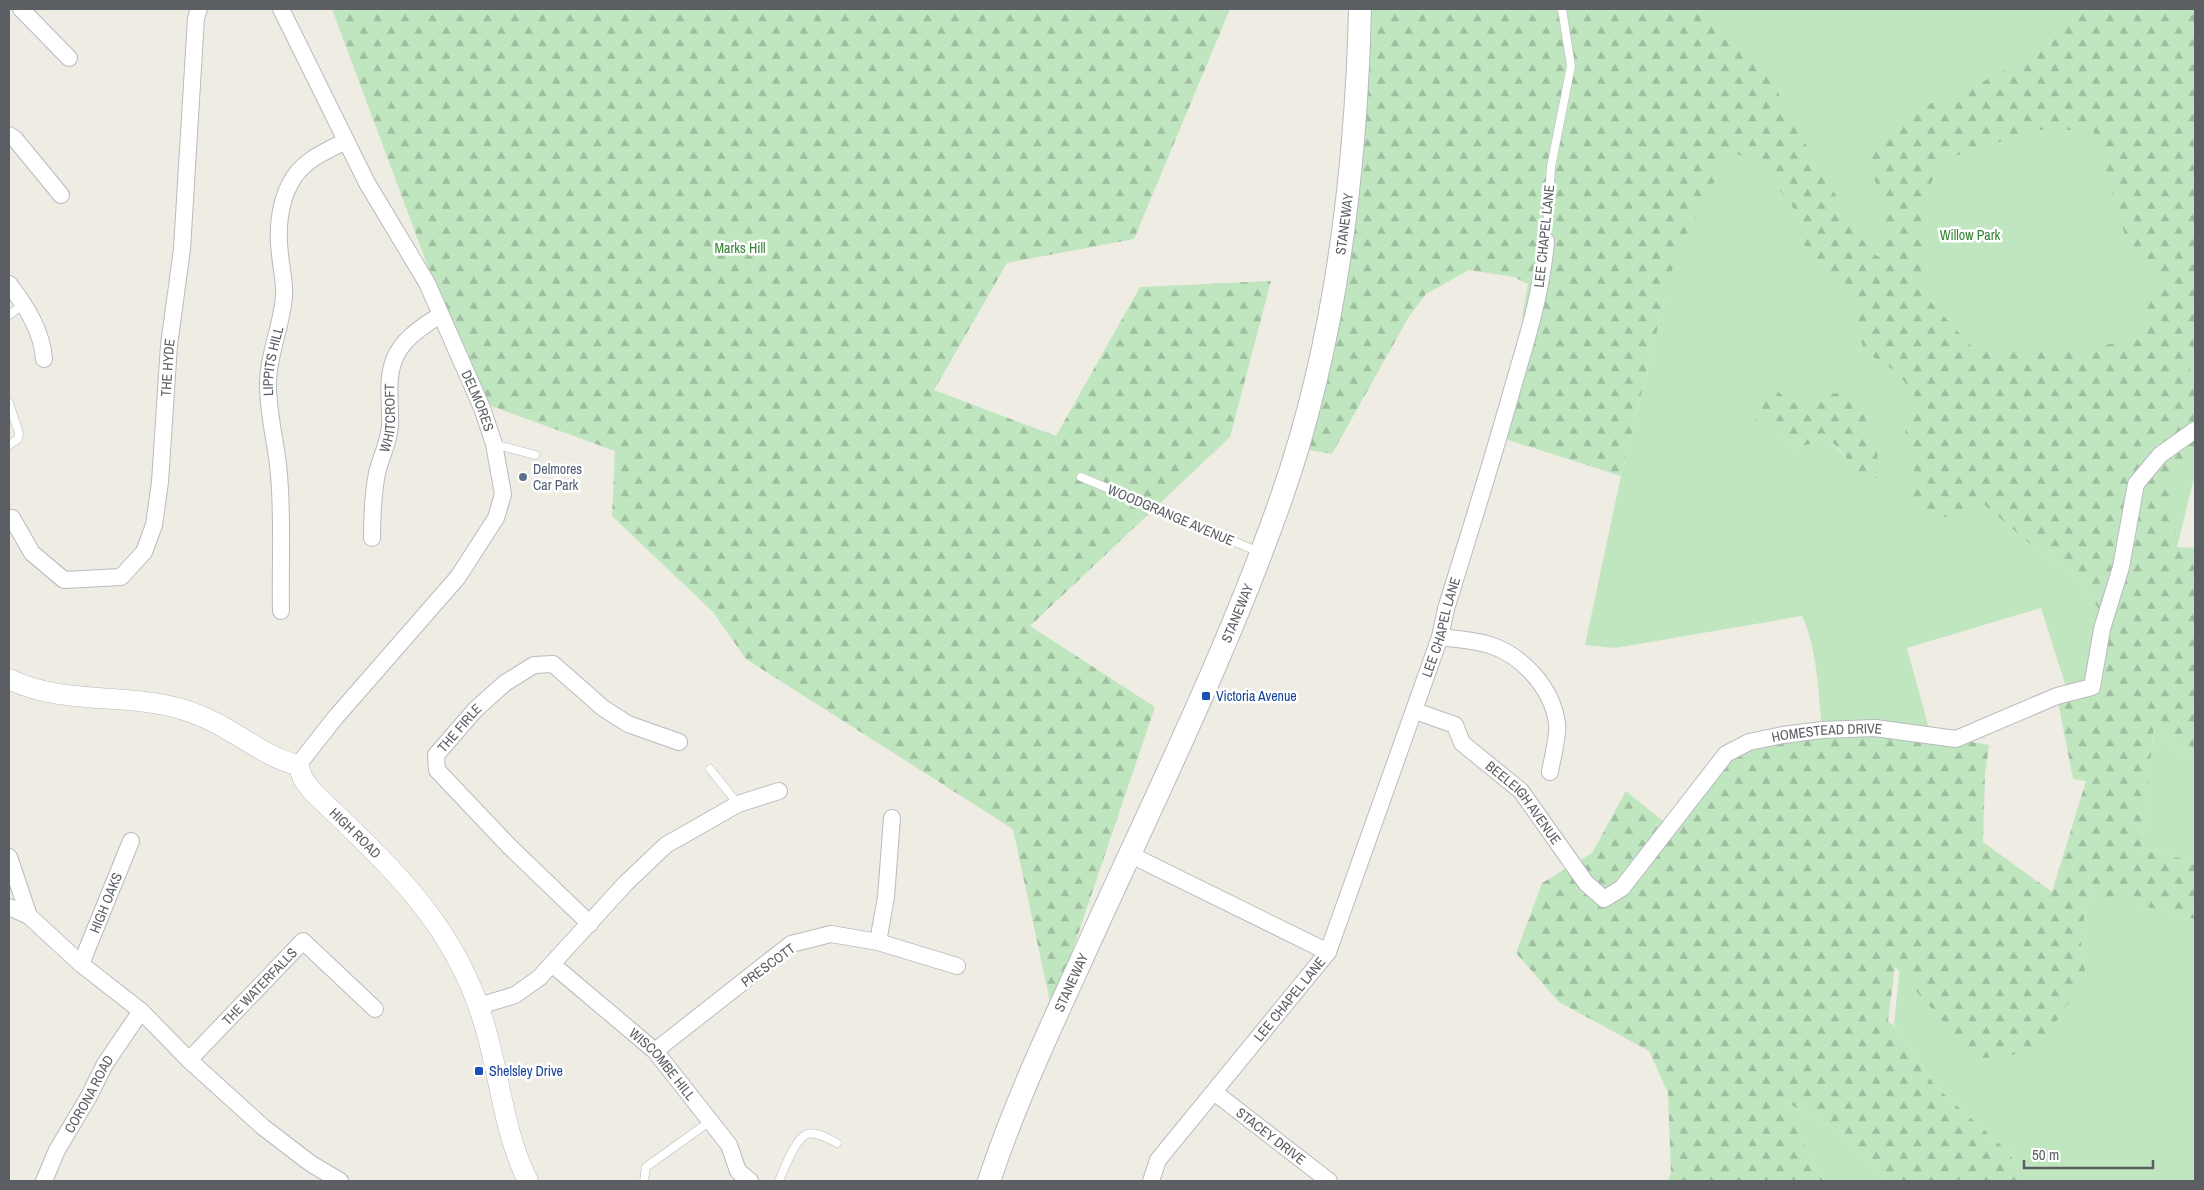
<svg xmlns="http://www.w3.org/2000/svg" width="2204" height="1190" viewBox="0 0 2204 1190" font-family="'Archivo Narrow',sans-serif">
	<style>
		.green { fill: #c0e6bf; fill-rule: evenodd }
		.forest { fill: url(#forest-firs); fill-rule: evenodd }
		.lines { fill: none; stroke-linecap: round; stroke-linejoin: round }
		.service-casing { stroke: #b8bbc0; stroke-width: 9 }
		.minor-casing { stroke: #b8bbc0; stroke-width: 18 }
		.tertiary-casing { stroke: #b8bbc0; stroke-width: 21 }
		.secondary-casing { stroke: #b7bac0; stroke-width: 24 }
		.service { stroke: #fff; stroke-width: 8 }
		.minor { stroke: #fff; stroke-width: 16 }
		.tertiary { stroke: #fff; stroke-width: 20 }
		.secondary { stroke: #fff; stroke-width: 22 }
		.service-dot { fill: #5c6f8a; stroke: #fff; stroke-width: 2 }
		.transit-dot { fill: #1a4fb4; stroke: #fff; stroke-width: 2 }
		.labels { text-anchor: middle; stroke-width: 5; stroke-linejoin: round; paint-order: stroke }
		.street-label { font-size: 14px; fill: #5b5f64; stroke: #fff }
		.park-label { font-size: 14px; fill: #338435; stroke: #fff }
		.service-label { font-size: 14px; fill: #4e5e75; stroke: #fff; text-anchor: start }
		.transit-label { font-size: 14px; fill: #164399; stroke: #fff; text-anchor: start }
	</style>
	<defs>
		<pattern id="forest-firs" width="22" height="20" patternUnits="userSpaceOnUse" patternTransform="scale(1.25)"><rect width="22" height="20" fill="#c0e6bf"/><path d="M5 1l3.5 6h-7zM16 11l3.5 6h-7z" fill="#9fbe9f"/></pattern>
	</defs>
	<rect width="100%" height="100%" fill="#eeece3"/>
	<!-- green -->
	<g class="green">
		<path d="M 1403,9 L 2195,9 L 2195,474 L 2177,547 L 2037,549 L 2077,577 L 2105,618 L 2092,687 L 2068,693 L 2041,608 L 1907,648 L 1931,736 L 1822,730 C 1819,696 1817,647 1802,616 L 1615,648 L 1585,645 L 1621,476 L 1666,295 L 1558,218 ZM 1809,397 L 1847,459 C 1837,450 1832,440 1821,433 L 1810,444 L 1793,449 L 1780,433 Z"/>
		<polygon points="2154,725 2188,757 2195,758 2195,862 2142,848"/>
		<polygon points="2091,892 2195,919 2195,1181 2021,1181 2010,1153 1936,1087 1894,1026 1900,965 2086,977 2080,935"/>
		<polygon points="1779,1099 1841,1132 1890,1181 1823,1181"/>
	</g>
	<!-- forest -->
	<g class="forest">
		<polygon points="332,9 1230,9 1134,239 1007,263 934,390 1056,436 1140,287 1271,281 1230,437 1030,626 1155,707 1052,1011 1013,829 746,659 713,612 612,516 615,451 478,401"/>
		<path d="M 1360,9 L 1701,9 L 1760,60 L 1819,168 L 1871,253 L 1881,258 C 1890,220 1881,195 1867,159 L 1891,132 L 1919,106 L 1956,97 L 2051,43 L 2078,9 L 2195,9 L 2195,340 L 2188,383 L 2195,380 L 2195,449 L 2169,475 L 2177,547 L 2194,548 L 2195,560 L 2195,758 L 2188,757 L 2154,725 L 2142,848 L 2195,862 L 2195,919 L 2091,893 L 2080,935 L 2086,977 L 2036,1052 L 1976,1059 L 1895,967 L 1888,1021 L 1894,1026 L 1936,1087 L 2010,1153 L 2021,1181 L 1890,1181 L 1841,1132 L 1780,1099 L 1823,1181 L 1667,1181 L 1671,1174 L 1668,1093 L 1649,1051 L 1559,1002 L 1516,953 L 1542,883 L 1592,853 L 1626,791 L 1669,826 L 1726,754 L 1822,730 L 1956,739 L 1989,745 L 1985,775 L 1983,842 L 2052,892 L 2086,781 L 2073,779 L 2057,696 L 2092,686 L 2105,618 L 2077,577 L 2034,547 L 1982,503 L 1954,520 L 1901,499 L 1915,468 L 1905,431 L 1919,402 L 1898,373 L 1864,351 L 1847,286 L 1810,268 L 1797,213 L 1757,161 L 1730,152 L 1676,255 L 1621,476 L 1499,437 L 1531,322 L 1522,318 L 1528,284 L 1514,277 L 1469,270 L 1426,294 L 1408,318 L 1332,454 L 1297,448 L 1321,356 ZM 2038,130 L 2093,130 L 2132,258 L 2156,282 L 2133,342 L 2068,348 L 1973,348 L 1928,299 L 1926,194 L 1942,160 Z"/>
		<path d="M 1777,391 L 1792,403 L 1817,394 L 1844,393 L 1866,416 L 1877,444 L 1878,478 L 1862,477 C 1851,464 1834,441 1821,433 L 1810,444 L 1792,449 L 1780,433 L 1755,420 L 1763,400 Z"/>
	</g>
	<g class="lines">
		<!-- service casing -->
		<g class="service-casing">
			<g id="service">
				<polyline points="1546,241 1551,167 1571,66 1562,9"/>
				<polyline points="9,315 24,304"/>
				<polyline points="9,403 19,433 18,439 9,445"/>
				<polyline points="494,444 535,455"/>
				<polyline points="1081,477 1259,552"/>
				<polyline points="710,769 738,804"/>
				<polyline points="644,1181 646,1167 709,1122"/>
				<path d="M 779,1181 C 784,1170 795,1138 807,1134 C 816,1131 829,1139 837,1143"/>
			</g>
		</g>
		<!-- minor casing -->
		<g class="minor-casing">
			<g id="minor">
				<polyline points="21,9 69,58"/>
				<path id="s1" d="M 281,9 L 367,183 L 427,283 L 482,408 L 494,444 L 503,494 L 496,518 L 458,577 L 335,718 L 298,765"/>
				<polyline points="9,135 15,139 61,195"/>
				<path d="M 9,284 C 26,306 42,331 44,359"/>
				<path id="s2" d="M 12,518 L 32,553 L 64,580 L 121,577 L 144,552 L 154,525 L 160,482 L 169,345 L 182,249 L 196,18 L 199,9"/>
				<path id="s3" d="M 372,538 C 372,516 373,495 377,473 C 381,457 389,442 390,425 C 391,404 386,381 394,360 C 402,339 422,327 440,315"/>
				<path id="s4" d="M 281,611 C 280,566 283,520 279,475 C 277,444 267,413 268,381 C 269,352 282,325 284,296 C 285,282 281,268 280,254 C 277,232 279,204 290,184 C 301,161 324,152 346,141"/>
				<path d="M 1440,637 C 1456,639 1474,640 1490,645 C 1523,656 1552,688 1557,723 C 1559,735 1552,759 1550,772"/>
				<path id="s5" d="M 1415,711 L 1455,725 L 1462,743 L 1521,791 L 1586,883 L 1604,899 L 1622,888 L 1726,754 L 1749,742 L 1783,735 L 1822,730 L 1875,728 L 1956,739 L 2057,696 L 2092,687 L 2102,629 L 2121,567 L 2136,484 L 2160,455 L 2195,430"/>
				<polyline points="1129,854 1328,952"/>
				<polyline points="9,857 29,916 81,964 141,1011 189,1060 263,1127 310,1163 340,1181"/>
				<polyline points="9,907 29,916"/>
				<path id="s6" d="M 590,924 L 509,846 L 437,770 L 436,755 L 475,710 L 505,683 L 534,665 L 553,664 L 603,708 L 628,724 L 679,742"/>
				<polyline points="878,942 886,897 892,818"/>
				<path id="s7" d="M 81,964 L 131,841"/>
				<path id="s8" d="M 553,965 L 655,1051 L 729,1145 L 738,1171 L 750,1181"/>
				<polyline points="479,1006 515,995 539,978 626,883 666,845 738,804 779,791"/>
				<polyline points="655,1051 791,944 831,934 878,942 957,966"/>
				<path id="s9" d="M 189,1060 L 303,941 L 375,1009"/>
				<path id="s10" d="M 1214,1092 L 1329,1181"/>
				<path id="s11" d="M 44,1181 L 57,1150 L 88,1098 L 105,1064 L 141,1011"/>
				<path id="s12" d="M 1151,1181 L 1158,1160 L 1328,952 L 1440,637 L 1446,609 C 1469,534 1493,459 1514,383 C 1528,336 1542,290 1546,241"/>
			</g>
		</g>
		<!-- tertiary casing -->
		<g class="tertiary-casing">
			<g id="tertiary">
				<path id="s13" d="M 9,679 C 61,705 123,693 178,708 C 196,713 214,721 230,731 C 253,744 272,759 298,765 L 303,779 L 312,791 C 384,861 451,918 482,1017 C 500,1071 502,1129 528,1181"/>
			</g>
		</g>
		<!-- secondary casing -->
		<g class="secondary-casing">
			<g id="secondary">
				<path id="s14" d="M 989,1181 C 1014,1106 1047,1035 1080,963 C 1149,810 1225,658 1281,499 C 1336,343 1356,174 1360,9"/>
			</g>
		</g>
		<!-- service -->
		<use href="#service" class="service"/>
		<!-- minor -->
		<use href="#minor" class="minor"/>
		<!-- tertiary -->
		<use href="#tertiary" class="tertiary"/>
		<!-- secondary -->
		<use href="#secondary" class="secondary"/>
	</g>
	<!-- markers -->
	<circle class="service-dot" cx="523" cy="477" r="5"/>
	<g class="transit-dot">
		<rect x="1201" y="691" width="10" height="10" rx="2.5"/>
		<rect x="474" y="1066" width="10" height="10" rx="2.5"/>
	</g>
	<g class="labels">
		<!-- street labels -->
		<g class="street-label">
			<text dy="5" stroke="none"><textPath href="#s14" startOffset="1025">STANEWAY</textPath></text>
			<text transform="translate(1544 236) rotate(-84)" y="5">LEE CHAPEL LANE</text>
			<text dy="5" stroke="none"><textPath href="#s4" startOffset="251">LIPPITS HILL</textPath></text>
			<text dy="5" stroke="none"><textPath href="#s2" startOffset="360">THE HYDE</textPath></text>
			<text dy="5" stroke="none"><textPath href="#s1" startOffset="439">DELMORES</textPath></text>
			<text dy="5" stroke="none"><textPath href="#s3" startOffset="122">WHITCROFT</textPath></text>
			<text transform="translate(1171 515) rotate(23)" y="5">WOODGRANGE AVENUE</text>
			<text dy="5" stroke="none"><textPath href="#s14" startOffset="620">STANEWAY</textPath></text>
			<text dy="5" stroke="none"><textPath href="#s12" startOffset="635">LEE CHAPEL LANE</textPath></text>
			<text dy="5" stroke="none"><textPath href="#s6" startOffset="268">THE FIRLE</textPath></text>
			<text dy="5" stroke="none"><textPath href="#s5" startOffset="570">HOMESTEAD DRIVE</textPath></text>
			<text dy="5" stroke="none"><textPath href="#s5" startOffset="148">BEELEIGH AVENUE</textPath></text>
			<text dy="5" stroke="none"><textPath href="#s13" startOffset="396">HIGH ROAD</textPath></text>
			<text dy="5" stroke="none"><textPath href="#s7" startOffset="66">HIGH OAKS</textPath></text>
			<text transform="translate(768 965) rotate(-36)" y="5">PRESCOTT</text>
			<text dy="5" stroke="none"><textPath href="#s14" startOffset="215">STANEWAY</textPath></text>
			<text dy="5" stroke="none"><textPath href="#s9" startOffset="102">THE WATERFALLS</textPath></text>
			<text dy="5" stroke="none"><textPath href="#s12" startOffset="230">LEE CHAPEL LANE</textPath></text>
			<text dy="5" stroke="none"><textPath href="#s8" startOffset="148">WISCOMBE HILL</textPath></text>
			<text dy="5" stroke="none"><textPath href="#s11" startOffset="98">CORONA ROAD</textPath></text>
			<text dy="5" stroke="none"><textPath href="#s10" startOffset="72">STACEY DRIVE</textPath></text>
		</g>
		<!-- park labels -->
		<g class="park-label">
			<text x="1970" y="240">Willow Park</text>
			<text x="740" y="253">Marks Hill</text>
		</g>
		<!-- service labels -->
		<g class="service-label">
			<text x="533" y="474">Delmores<tspan x="533" dy="16">Car Park</tspan></text>
		</g>
		<!-- transit labels -->
		<g class="transit-label">
			<text x="1216" y="701">Victoria Avenue</text>
			<text x="489" y="1076">Shelsley Drive</text>
		</g>
	</g>
	<!-- border -->
	<rect width="2204" height="1190" fill="none" stroke="#5b5f64" stroke-width="20"/>
	<!-- scale -->
	<path d="M2024 1160v8h129v-8" fill="none" stroke="#5b5f64" stroke-width="2.5"/>
	<text x="2032" y="1160" font-size="15" fill="#5b5f64" stroke="#ffffff" stroke-width="4" paint-order="stroke">50 m</text>
</svg>
